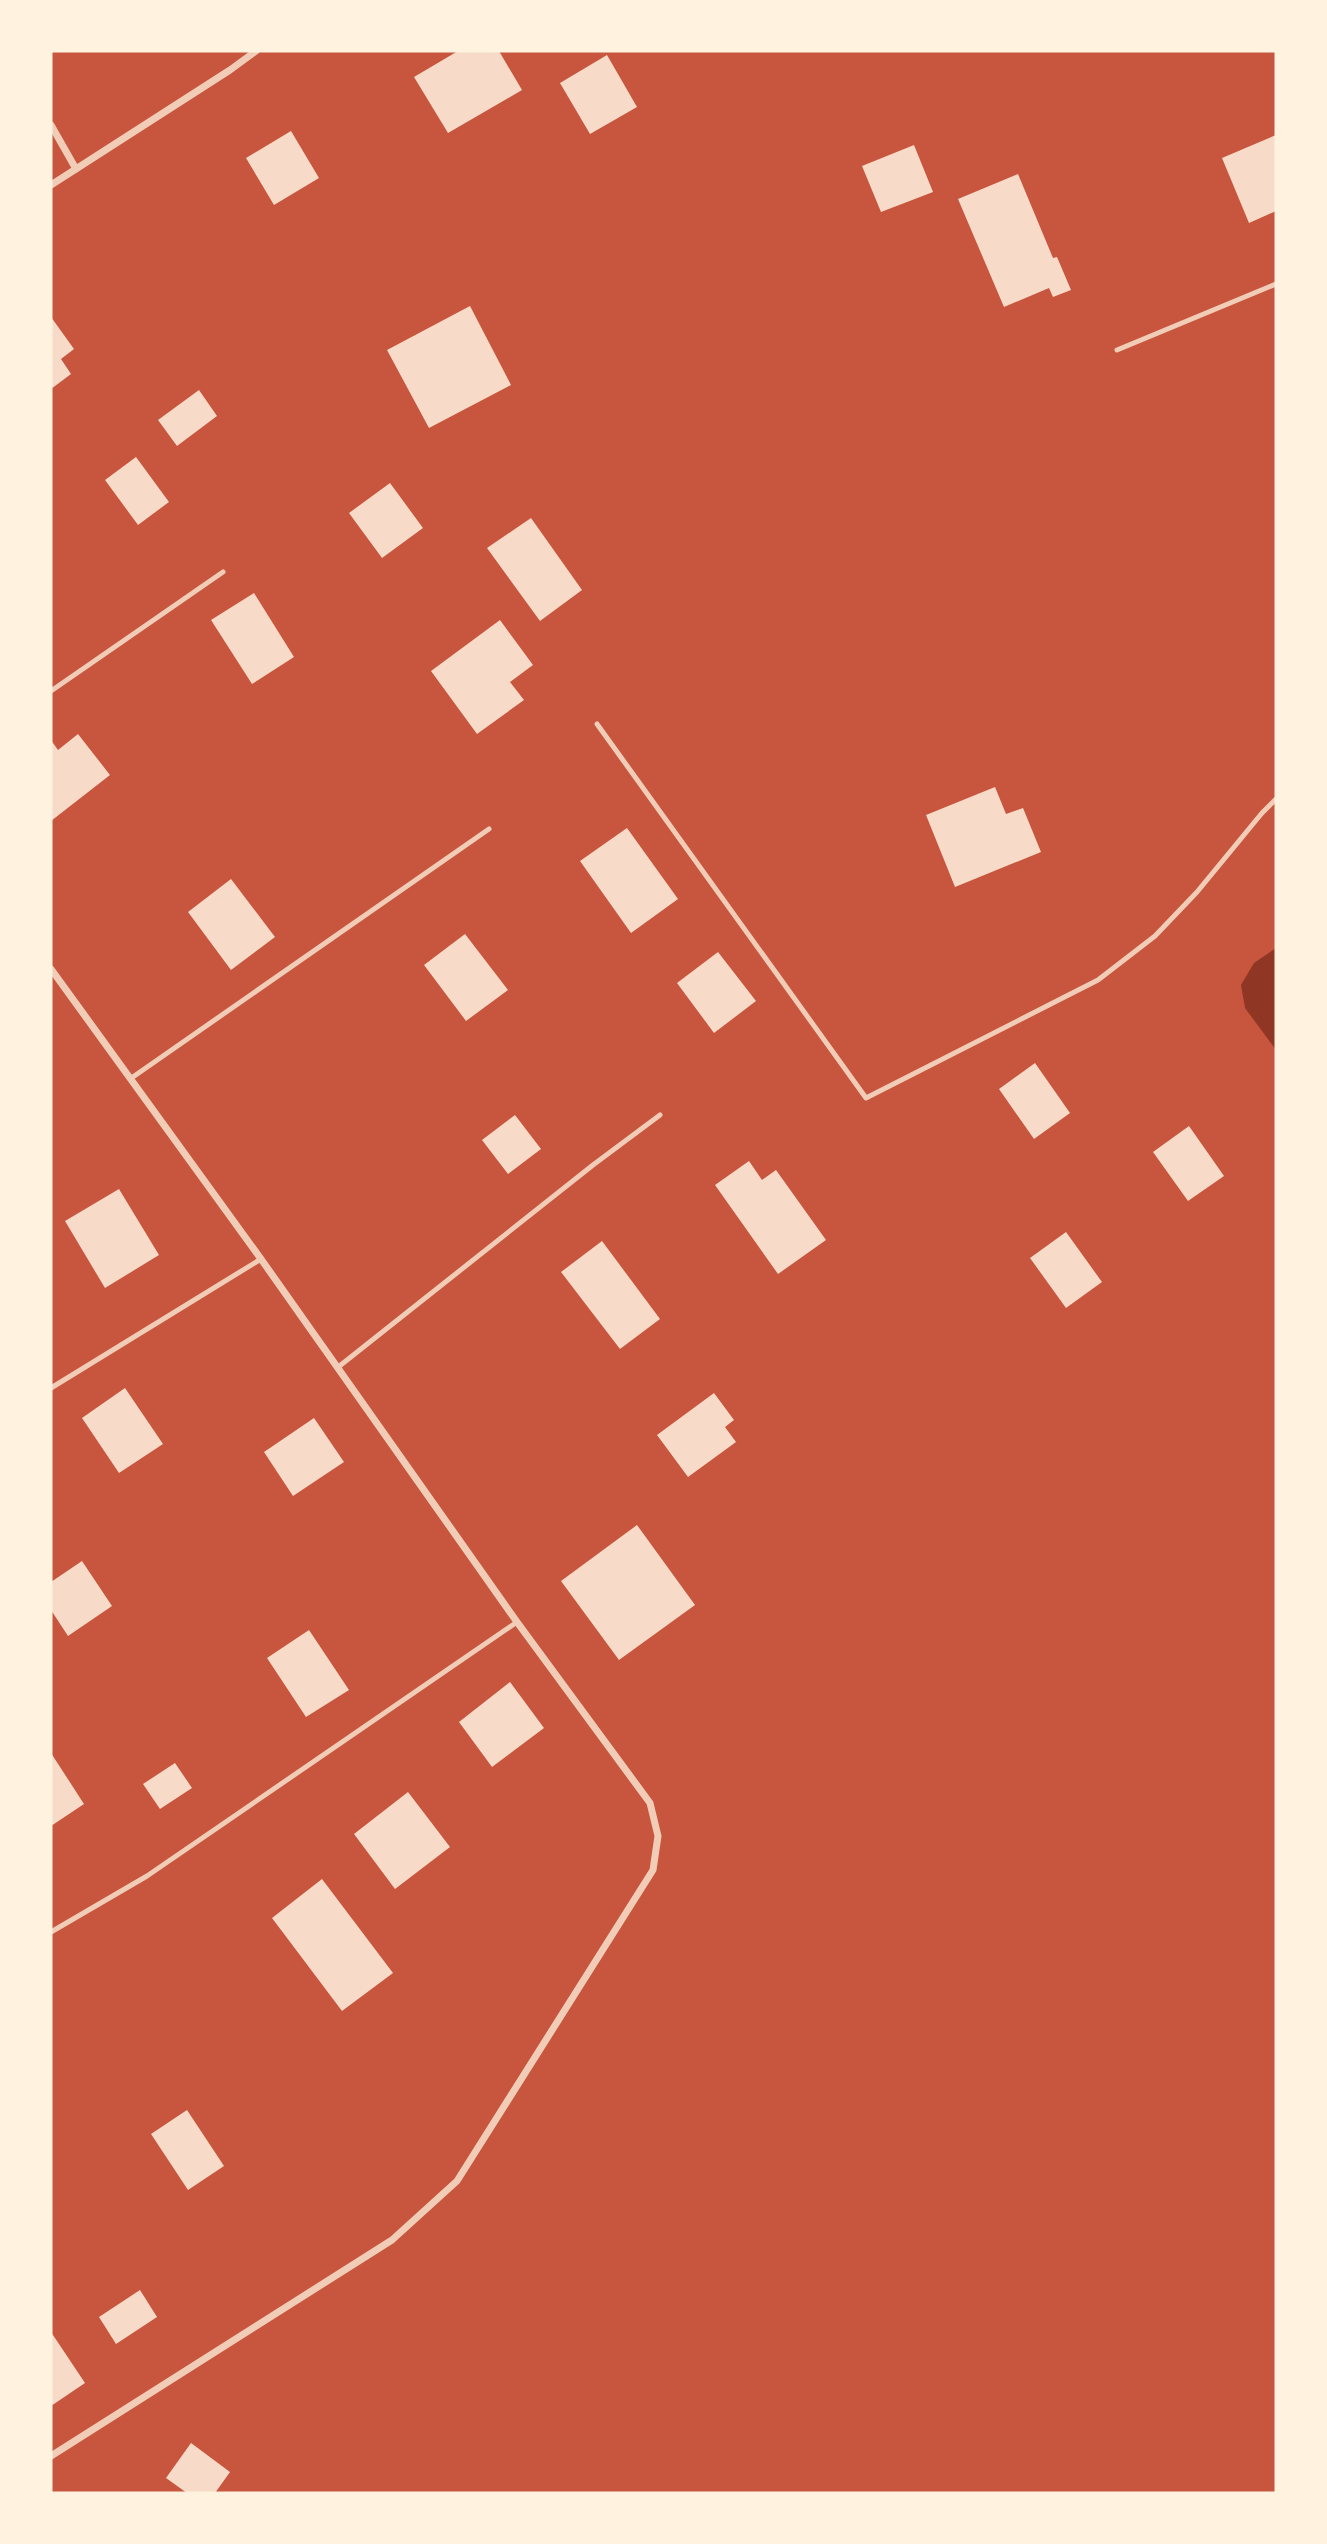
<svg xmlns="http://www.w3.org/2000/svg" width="1327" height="2544" viewBox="0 0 1327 2544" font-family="'DM Sans',sans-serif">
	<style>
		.water { fill: #8f3625 }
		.building { fill: #f7dbc8 }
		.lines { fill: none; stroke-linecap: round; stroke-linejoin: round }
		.service { stroke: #f1ccb7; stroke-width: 5 }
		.minor { stroke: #f1ccb7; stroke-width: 7 }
	</style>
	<rect width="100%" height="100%" fill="#c8553d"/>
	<!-- water -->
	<polygon class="water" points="1276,948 1276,1050 1245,1008 1241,985 1254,963"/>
	<!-- building -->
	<g class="building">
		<polygon points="458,51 499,51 522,90 448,133 414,77"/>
		<polygon points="607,55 637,107 590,134 560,83"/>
		<polygon points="291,131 319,178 274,205 246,158"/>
		<polygon points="1276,135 1276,211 1249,223 1222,158"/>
		<polygon points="914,145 933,192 881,212 862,166"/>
		<polygon points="1018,174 1053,258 1057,257 1071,290 1053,297 1049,288 1004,307 958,199"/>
		<polygon points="470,306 511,385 429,428 387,350"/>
		<polygon points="51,317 74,349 61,359 71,374 51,389"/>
		<polygon points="199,390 217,416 177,446 158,420"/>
		<polygon points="136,457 169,502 138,525 105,480"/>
		<polygon points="390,483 423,528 382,558 349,513"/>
		<polygon points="531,518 582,590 540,621 487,548"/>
		<polygon points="254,593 294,657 252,684 211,620"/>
		<polygon points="500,620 533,665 510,682 524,700 477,734 431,671"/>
		<polygon points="78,734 110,775 51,821 51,740 58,750"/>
		<polygon points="995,787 1006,814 1023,808 1041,852 955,887 926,815"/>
		<polygon points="627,828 678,899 631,933 580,861"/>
		<polygon points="231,879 275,937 231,970 188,912"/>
		<polygon points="465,934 508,990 466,1021 424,965"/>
		<polygon points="718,952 756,1001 714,1033 677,983"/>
		<polygon points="1035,1063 1070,1113 1034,1139 999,1089"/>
		<polygon points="515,1115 541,1149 508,1174 482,1140"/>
		<polygon points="1189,1126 1224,1176 1188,1201 1153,1152"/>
		<polygon points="749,1161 762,1180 776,1170 826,1240 778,1274 715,1185"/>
		<polygon points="119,1189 159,1255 105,1288 65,1221"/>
		<polygon points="1066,1232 1102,1282 1066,1308 1030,1258"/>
		<polygon points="602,1241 660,1319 620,1349 561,1272"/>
		<polygon points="125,1388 163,1444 119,1473 82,1418"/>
		<polygon points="714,1393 734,1420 725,1427 736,1442 688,1477 657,1435"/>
		<polygon points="314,1418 344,1462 293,1496 264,1452"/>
		<polygon points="637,1525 695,1605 619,1660 561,1581"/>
		<polygon points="82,1561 112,1606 68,1636 51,1610 51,1582"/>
		<polygon points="309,1630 349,1690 306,1717 267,1658"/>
		<polygon points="510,1682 544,1728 492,1767 459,1722"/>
		<polygon points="51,1753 84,1804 51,1826"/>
		<polygon points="175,1763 192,1788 160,1809 143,1784"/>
		<polygon points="408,1792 450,1847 395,1889 354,1834"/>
		<polygon points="322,1879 393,1973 342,2011 272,1918"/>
		<polygon points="187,2110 224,2166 188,2190 151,2134"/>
		<polygon points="140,2290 157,2317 116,2344 99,2317"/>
		<polygon points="51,2332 85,2383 51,2406"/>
		<polygon points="191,2443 230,2472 215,2493 187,2493 166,2478"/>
	</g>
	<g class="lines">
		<!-- service -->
		<g class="service">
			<polyline points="1117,350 1276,284"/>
			<polyline points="51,691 223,572"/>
			<polyline points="597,724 866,1098 1098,980 1155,936 1197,892 1262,813 1276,799"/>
			<polyline points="130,1079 489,829"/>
			<polyline points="337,1368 593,1165 660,1115"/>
			<polyline points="51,1388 261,1259"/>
			<polyline points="51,1932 147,1876 517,1622"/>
		</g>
		<!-- minor -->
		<g class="minor">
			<polyline points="51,125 76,169"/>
			<polyline points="51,185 230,70 256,51"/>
			<polyline points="51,969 261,1259 517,1622 650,1803 658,1836 653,1870 457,2181 392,2240 51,2456"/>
		</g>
	</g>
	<!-- border -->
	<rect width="1327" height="2544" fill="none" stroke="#fff3e0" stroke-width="105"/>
</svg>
